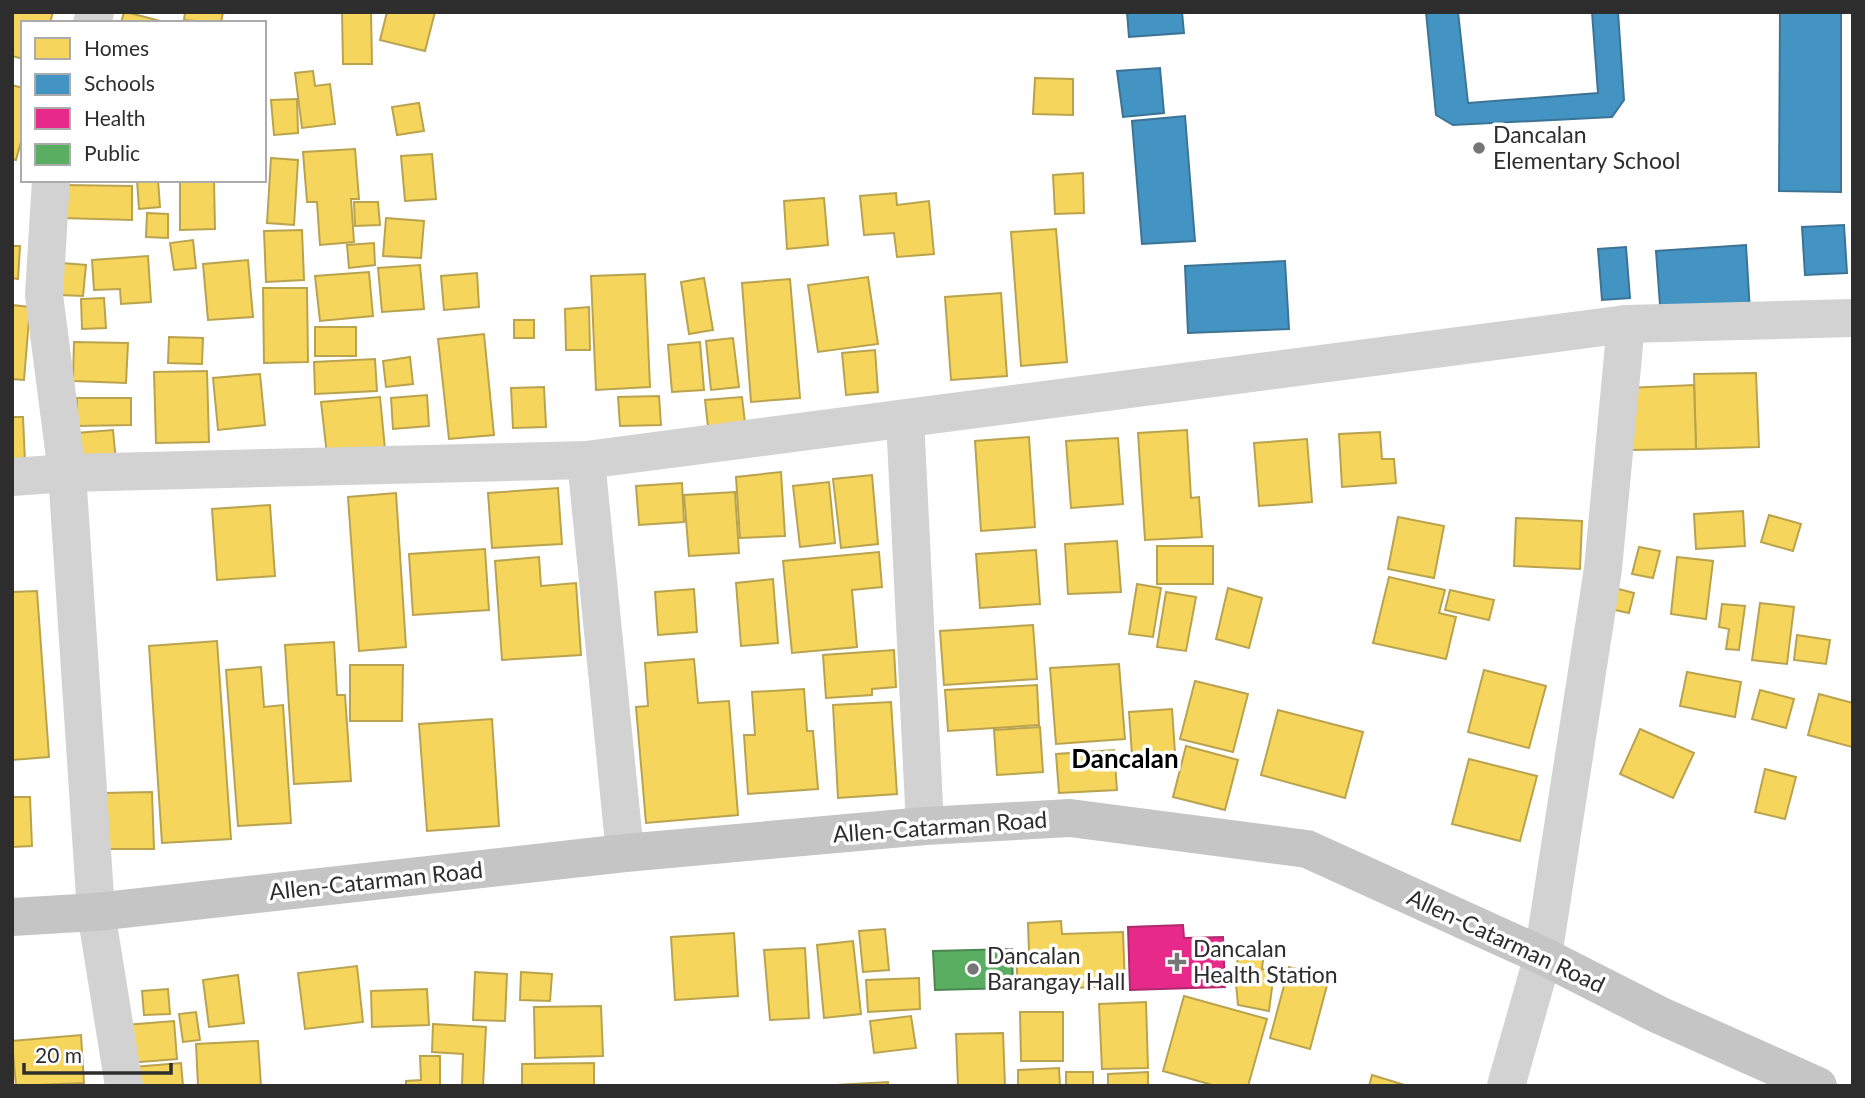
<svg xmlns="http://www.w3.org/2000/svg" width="1865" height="1098" viewBox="0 0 1865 1098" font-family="Lato,sans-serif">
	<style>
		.homes { fill: #f6d55c; stroke: #baa34e; stroke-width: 2 }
		.schools { fill: #4393c3; stroke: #3c7496; stroke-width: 2 }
		.health { fill: #e7298a; stroke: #af2a6e; stroke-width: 2 }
		.public { fill: #5aae61; stroke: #4c8751; stroke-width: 2 }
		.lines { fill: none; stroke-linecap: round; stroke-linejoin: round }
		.minor { stroke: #d2d2d2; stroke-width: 38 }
		.primary { stroke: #c5c5c5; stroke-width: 38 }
		.poi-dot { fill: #767676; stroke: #fff; stroke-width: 2.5 }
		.labels { text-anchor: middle; stroke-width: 7; stroke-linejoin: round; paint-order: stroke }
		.poi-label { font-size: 23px; fill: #2d2d2d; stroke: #fff; text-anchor: start }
		.street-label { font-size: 23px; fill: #2d2d2d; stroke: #fff }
		.quarter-label { font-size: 26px; font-weight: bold; fill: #000; stroke: #fff }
	</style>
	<rect width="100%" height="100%" fill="#fff"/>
	<!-- homes -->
	<g class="homes">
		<polygon points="12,12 53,12 50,23 23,23 23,59 12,56"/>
		<polygon points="124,12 126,12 168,23 121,23"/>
		<polygon points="185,12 223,12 221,23 184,20"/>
		<polygon points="342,12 371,12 372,64 343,64"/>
		<polygon points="387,12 435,12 425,51 380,40"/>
		<polygon points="313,71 315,86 330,84 335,124 302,128 295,73"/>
		<polygon points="1035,78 1073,79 1073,115 1033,114"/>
		<polygon points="12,85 23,88 23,134 16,160 12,159"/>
		<polygon points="297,99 298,133 274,135 271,100"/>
		<polygon points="419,103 424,131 397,135 392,107"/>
		<polygon points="355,149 359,199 351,199 354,242 320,245 317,202 307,202 303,152"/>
		<polygon points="432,154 436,199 405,201 401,156"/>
		<polygon points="271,158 298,160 294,225 267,223"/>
		<polygon points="1083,173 1084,213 1055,214 1053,175"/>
		<polygon points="137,180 158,180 160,207 139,209"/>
		<polygon points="180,180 214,180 215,229 180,230"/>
		<polygon points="63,185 132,186 132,220 62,218"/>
		<polygon points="896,193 897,205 929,201 934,254 897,257 894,233 864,235 860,196"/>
		<polygon points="824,198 828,245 787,249 784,201"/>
		<polygon points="354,202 378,202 380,225 355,226"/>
		<polygon points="147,213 168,214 168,238 146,237"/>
		<polygon points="386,218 424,221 421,258 383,256"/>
		<polygon points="1056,229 1067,362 1021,366 1011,232"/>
		<polygon points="302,230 304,280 266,282 264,231"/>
		<polygon points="193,240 196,268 174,270 170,243"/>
		<polygon points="374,243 375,265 349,268 347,245"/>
		<polygon points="12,246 20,246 18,279 12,278"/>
		<polygon points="148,256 151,302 121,304 120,289 94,290 92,260"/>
		<polygon points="248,260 253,317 208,320 203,264"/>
		<polygon points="62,263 86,265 83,296 60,295"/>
		<polygon points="420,265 424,309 382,312 378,268"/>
		<polygon points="369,272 373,316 320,321 315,276"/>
		<polygon points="477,273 479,307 444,310 441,276"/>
		<polygon points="645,274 650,387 596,390 591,276"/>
		<polygon points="868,277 878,344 818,352 808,285"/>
		<polygon points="704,278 713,330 689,334 681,282"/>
		<polygon points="790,279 800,398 751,402 742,283"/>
		<polygon points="263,288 307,288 308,362 264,363"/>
		<polygon points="1001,293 1007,376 951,380 945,297"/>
		<polygon points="104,298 106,328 82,329 81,299"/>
		<polygon points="12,305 30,307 24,380 12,379"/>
		<polygon points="589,307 590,350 566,350 565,309"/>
		<rect x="514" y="320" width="20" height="18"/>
		<rect x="315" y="327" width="41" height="29"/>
		<polygon points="484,334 494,435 449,439 438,339"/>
		<polygon points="169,337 203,338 202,364 168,363"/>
		<polygon points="733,338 739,387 711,390 706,341"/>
		<polygon points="74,342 128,343 126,383 73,381"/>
		<polygon points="700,342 704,390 672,392 668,345"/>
		<polygon points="875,350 878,392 846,395 842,353"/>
		<polygon points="410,357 413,384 386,387 383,361"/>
		<polygon points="375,359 377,391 315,394 314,362"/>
		<polygon points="207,371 209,442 156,443 154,372"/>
		<polygon points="1756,373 1759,447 1696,449 1694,374"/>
		<polygon points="260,374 265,425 218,430 213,378"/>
		<polygon points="1694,385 1696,449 1629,450 1626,388"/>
		<polygon points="544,387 546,427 513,428 511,388"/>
		<polygon points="427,395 429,426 393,429 391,398"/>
		<polygon points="659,396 661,425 620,426 618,397"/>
		<polygon points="380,397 385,449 327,455 321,402"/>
		<polygon points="742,397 745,423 708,427 705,400"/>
		<polygon points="77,398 131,398 131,425 77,426"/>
		<polygon points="12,417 23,417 25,462 12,462"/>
		<polygon points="113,430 116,462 78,466 76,433"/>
		<polygon points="1187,430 1191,498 1199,497 1202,537 1145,540 1138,433"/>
		<polygon points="1380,432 1382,459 1394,459 1396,483 1342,487 1339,434"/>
		<polygon points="1029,437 1035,527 981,531 975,441"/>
		<polygon points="1118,438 1123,504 1071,508 1066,441"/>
		<polygon points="1307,439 1312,502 1259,506 1254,443"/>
		<polygon points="781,472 785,536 740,538 736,477"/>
		<polygon points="872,475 878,544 841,548 833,479"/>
		<polygon points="829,482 835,543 800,547 793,486"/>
		<polygon points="682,483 684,522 639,525 636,486"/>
		<polygon points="558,488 562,544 492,548 488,493"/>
		<polygon points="735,492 739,553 689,556 684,495"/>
		<polygon points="396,493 406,647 359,651 348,497"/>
		<polygon points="270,505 275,576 217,580 212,509"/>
		<polygon points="1743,511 1745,546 1696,549 1694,514"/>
		<polygon points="1769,515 1801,524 1793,551 1761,542"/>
		<polygon points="1398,517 1444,526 1434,578 1388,569"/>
		<polygon points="1516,518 1582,521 1580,569 1514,566"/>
		<polygon points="1117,541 1121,592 1068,594 1065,544"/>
		<rect x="1157" y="546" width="56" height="38"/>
		<polygon points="1639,547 1660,551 1653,578 1632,574"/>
		<polygon points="485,549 489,610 413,615 409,554"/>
		<polygon points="1036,550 1040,604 980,608 976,554"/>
		<polygon points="879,552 882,587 852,590 857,647 792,653 783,561"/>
		<polygon points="539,557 541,586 576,583 581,655 502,660 495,561"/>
		<polygon points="1677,557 1713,561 1706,619 1671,614"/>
		<polygon points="1389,577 1445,590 1439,613 1456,617 1446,659 1373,643"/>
		<polygon points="773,579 778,643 741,646 736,583"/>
		<polygon points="1137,584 1161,588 1153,637 1129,634"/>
		<polygon points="1228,588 1262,598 1249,648 1216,639"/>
		<polygon points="1615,588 1634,593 1629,613 1610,609"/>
		<polygon points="694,589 697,632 658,635 655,592"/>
		<polygon points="1450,590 1494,600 1489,620 1445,610"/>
		<polygon points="37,591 49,757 12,760 12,592"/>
		<polygon points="1166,592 1196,597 1186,651 1157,647"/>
		<polygon points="1760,603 1794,607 1787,664 1752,660"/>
		<polygon points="1722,604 1745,606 1739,650 1726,649 1729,629 1719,627"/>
		<polygon points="1033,625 1037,679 944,685 940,631"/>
		<polygon points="1797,635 1830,640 1826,664 1794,660"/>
		<polygon points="217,641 231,839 162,843 149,646"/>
		<polygon points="334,642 337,695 345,695 351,781 294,784 285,645"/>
		<polygon points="894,650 896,687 872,689 872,695 826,698 823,655"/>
		<polygon points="694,659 698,703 729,701 738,815 646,823 636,707 648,706 645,663"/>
		<polygon points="1119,664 1125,739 1056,744 1050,668"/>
		<polygon points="350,665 403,665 402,721 350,721"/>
		<polygon points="261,667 264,707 283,705 291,823 238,826 226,670"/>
		<polygon points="1484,670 1546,686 1529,748 1468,732"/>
		<polygon points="1687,672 1741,682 1735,717 1680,706"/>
		<polygon points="1195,681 1248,694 1233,752 1180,739"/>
		<polygon points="1037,685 1039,725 948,731 945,690"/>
		<polygon points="804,689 807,731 813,731 818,789 748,794 744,735 755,735 752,692"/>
		<polygon points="1760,690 1794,699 1786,728 1752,719"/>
		<polygon points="1819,694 1853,703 1852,747 1808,735"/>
		<polygon points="891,702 897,794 838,798 833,705"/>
		<polygon points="1172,709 1176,767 1133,769 1129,712"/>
		<polygon points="1278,710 1363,732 1345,798 1261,775"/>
		<polygon points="492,719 499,826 427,831 419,724"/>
		<polygon points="1040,727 1043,772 997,775 994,730"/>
		<polygon points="1640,729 1694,753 1673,798 1620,774"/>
		<polygon points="1186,746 1238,760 1225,810 1173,797"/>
		<polygon points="1114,750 1117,790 1059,793 1056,754"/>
		<polygon points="1469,759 1537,776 1520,841 1452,824"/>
		<polygon points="1765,769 1796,777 1785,819 1755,812"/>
		<polygon points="152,792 154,849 104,849 102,793"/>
		<polygon points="12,797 30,797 32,846 12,847"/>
		<polygon points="1061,921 1062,934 1123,932 1125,986 1018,990 1016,953 1029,952 1028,923"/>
		<polygon points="885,929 889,970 863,972 859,931"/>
		<polygon points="734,933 738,996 675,1000 671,937"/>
		<polygon points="853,941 861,1014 824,1018 817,945"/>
		<polygon points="1241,944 1264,952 1262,969 1274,972 1269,1011 1238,1005 1235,973"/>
		<polygon points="805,948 809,1018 770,1020 764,950"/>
		<polygon points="357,966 363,1022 305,1029 298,973"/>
		<polygon points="1289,967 1329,978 1310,1049 1270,1038"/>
		<polygon points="475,972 507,974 505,1021 473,1020"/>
		<polygon points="521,972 552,974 550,1001 520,1000"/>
		<polygon points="238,975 244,1023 209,1027 203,980"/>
		<polygon points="919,978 920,1009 868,1012 866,980"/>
		<polygon points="168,989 170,1014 144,1015 142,991"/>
		<polygon points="427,989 429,1025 372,1027 371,991"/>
		<polygon points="1184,996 1267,1019 1248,1086 1216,1086 1163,1071"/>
		<polygon points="1146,1002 1148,1068 1102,1069 1099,1004"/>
		<polygon points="601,1006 603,1056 535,1058 534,1007"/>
		<polygon points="196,1012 200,1040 183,1042 179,1014"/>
		<polygon points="1020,1012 1063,1012 1063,1061 1021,1061"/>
		<polygon points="911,1016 916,1048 874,1053 870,1021"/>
		<polygon points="174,1021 177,1059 128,1063 125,1025"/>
		<polygon points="433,1024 486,1027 483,1086 462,1086 463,1054 432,1052"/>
		<polygon points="1003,1033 1005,1086 958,1086 956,1034"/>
		<polygon points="81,1035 84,1083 16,1086 12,1041"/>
		<polygon points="258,1041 261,1086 198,1086 196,1044"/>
		<polygon points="420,1056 440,1056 440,1086 406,1086 406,1081 421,1080"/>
		<polygon points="181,1063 183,1086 135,1086 133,1067"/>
		<polygon points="594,1063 594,1086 522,1086 522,1064"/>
		<polygon points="1059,1068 1060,1086 1018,1086 1018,1070"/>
		<rect x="1066" y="1072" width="27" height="14"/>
		<polygon points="1148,1072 1148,1086 1108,1086 1108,1074"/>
		<polygon points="1372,1075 1408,1086 1369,1086"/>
		<polygon points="888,1082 888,1086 835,1085"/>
	</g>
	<!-- schools -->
	<g class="schools">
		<polygon points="1127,12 1182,12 1184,33 1129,37"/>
		<polygon points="1426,12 1458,12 1468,103 1598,93 1592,12 1618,12 1624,100 1612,117 1453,125 1436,115"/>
		<polygon points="1780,12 1841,12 1841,192 1779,191"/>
		<polygon points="1160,68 1164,113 1123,117 1117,71"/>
		<polygon points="1185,116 1195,241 1142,244 1132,121"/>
		<polygon points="1844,225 1847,273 1805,275 1802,227"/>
		<polygon points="1746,245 1750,312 1661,318 1656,251"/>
		<polygon points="1626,247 1630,298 1602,300 1598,249"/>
		<polygon points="1285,261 1289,329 1188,333 1185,266"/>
	</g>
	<!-- health -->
	<polygon class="health" points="1183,925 1184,938 1223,937 1225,987 1130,990 1128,927"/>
	<!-- public -->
	<polygon class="public" points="1012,949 1013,988 935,990 933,951"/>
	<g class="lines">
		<!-- minor -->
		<g class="minor">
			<polyline points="92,23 95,12"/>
			<polyline points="51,180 44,295 67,473 96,912 124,1086"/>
			<polyline points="905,419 925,826"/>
			<polyline points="586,460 625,853"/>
			<polyline points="12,477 67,473 586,460 1626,324 1853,318"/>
			<polyline points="1506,1086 1543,956 1603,569 1626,324"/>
		</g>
		<!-- primary -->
		<polyline class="primary" points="12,917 96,912 625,853 925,826 1070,818 1307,849 1543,956 1659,1015 1818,1086"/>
	</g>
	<!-- markers -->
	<g class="poi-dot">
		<circle cx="1479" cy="148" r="7"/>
		<path d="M1173.5 951.5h7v7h7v7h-7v7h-7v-7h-7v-7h7z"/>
		<circle cx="973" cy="969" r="7"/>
	</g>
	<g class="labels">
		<!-- poi labels -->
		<g class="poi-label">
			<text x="1493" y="143">Dancalan<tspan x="1493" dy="26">Elementary School</tspan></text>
			<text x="1193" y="957">Dancalan<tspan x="1193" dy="26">Health Station</tspan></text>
			<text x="987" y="964">Dancalan<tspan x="987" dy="26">Barangay Hall</tspan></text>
		</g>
		<!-- street labels -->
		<g class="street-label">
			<text transform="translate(940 827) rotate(-4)" y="8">Allen-Catarman Road</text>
			<text transform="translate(376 881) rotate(-6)" y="8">Allen-Catarman Road</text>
			<text transform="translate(1506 941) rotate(25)" y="8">Allen-Catarman Road</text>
		</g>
		<!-- quarter labels -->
		<g class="quarter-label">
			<text x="1125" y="768">Dancalan</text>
		</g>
	</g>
	<!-- border -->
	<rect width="1865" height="1098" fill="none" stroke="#2d2d2d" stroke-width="28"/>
	<!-- legend -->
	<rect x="21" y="21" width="245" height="161" fill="#ffffff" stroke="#ababab" stroke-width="2"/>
	<rect x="35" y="38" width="35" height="21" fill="#f6d55c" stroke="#ababab" stroke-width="2"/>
	<text x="84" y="56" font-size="21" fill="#2d2d2d">Homes</text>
	<rect x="35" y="74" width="35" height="21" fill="#4393c3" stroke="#ababab" stroke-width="2"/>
	<text x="84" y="91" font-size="21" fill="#2d2d2d">Schools</text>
	<rect x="35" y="108" width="35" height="21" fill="#e7298a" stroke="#ababab" stroke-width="2"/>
	<text x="84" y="126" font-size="21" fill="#2d2d2d">Health</text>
	<rect x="35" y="144" width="35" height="21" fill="#5aae61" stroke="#ababab" stroke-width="2"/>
	<text x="84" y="161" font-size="21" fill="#2d2d2d">Public</text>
	<!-- scale -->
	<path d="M24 1063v10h147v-10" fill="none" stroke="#2d2d2d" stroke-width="3.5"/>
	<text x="35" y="1063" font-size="21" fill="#2d2d2d" stroke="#ffffff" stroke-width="5" paint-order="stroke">20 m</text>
</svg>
